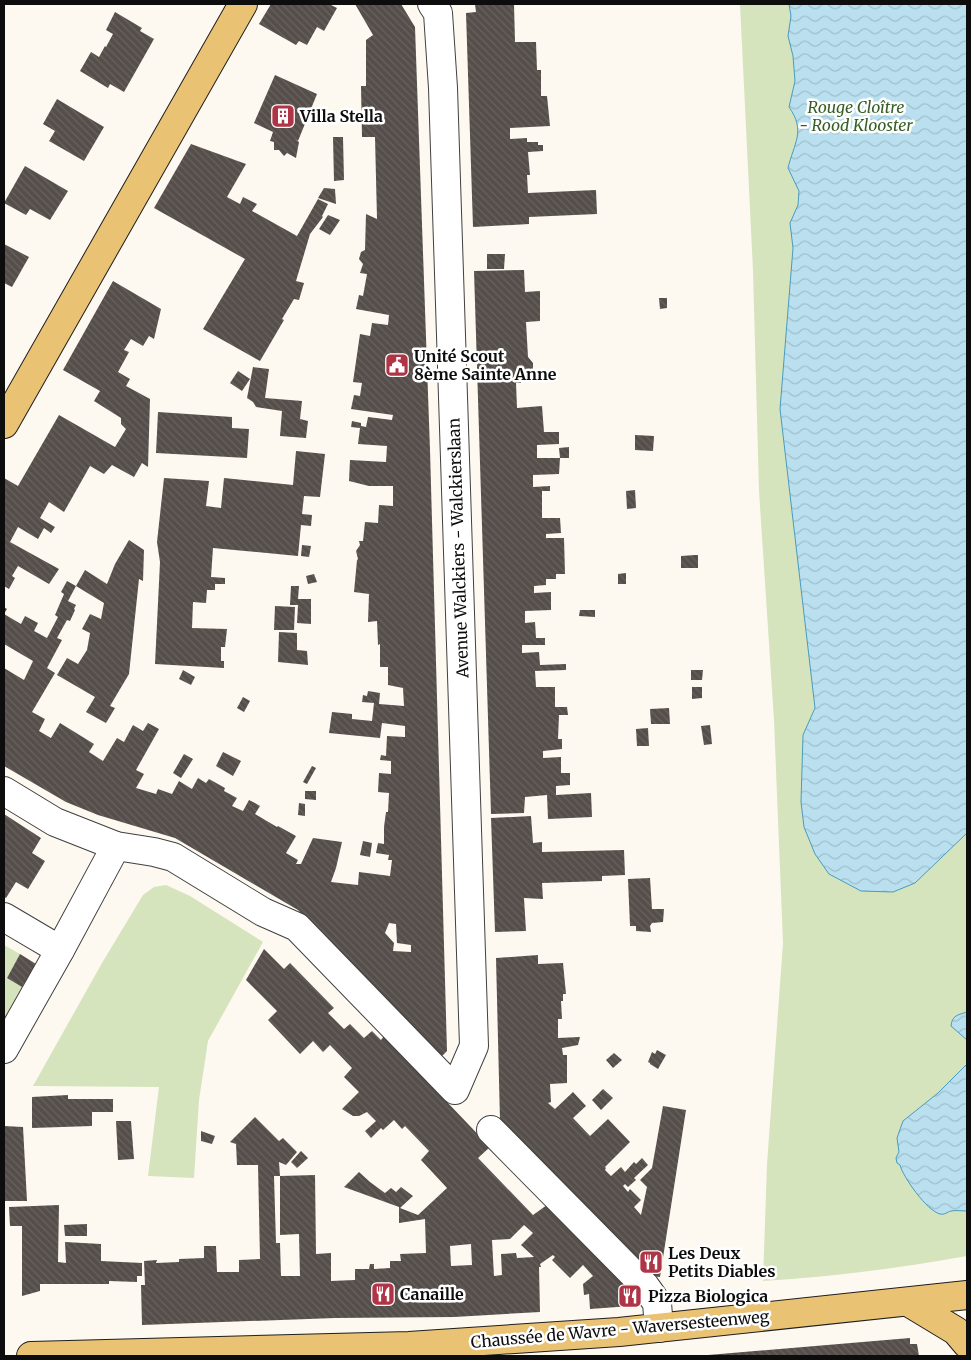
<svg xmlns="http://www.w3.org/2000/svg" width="971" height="1360" viewBox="0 0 971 1360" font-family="Merriweather,serif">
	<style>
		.park { fill: #d5e4bd }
		.water { fill: url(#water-waves); stroke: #489bbf }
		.building { fill: url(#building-back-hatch); fill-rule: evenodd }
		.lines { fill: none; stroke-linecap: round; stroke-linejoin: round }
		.minor-casing { stroke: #404040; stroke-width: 30 }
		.major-casing { stroke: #1e1e1e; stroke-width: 30 }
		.minor { stroke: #fff; stroke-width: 28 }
		.major { stroke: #eac273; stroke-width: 28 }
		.labels { text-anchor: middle; stroke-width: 5; stroke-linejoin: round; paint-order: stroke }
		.park-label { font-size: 16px; font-style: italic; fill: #365e25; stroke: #fff }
		.poi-label { font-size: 16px; font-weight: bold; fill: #0d0d0d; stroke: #fff; text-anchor: start }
		.street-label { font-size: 16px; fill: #0d0d0d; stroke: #fff }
	</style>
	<defs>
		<pattern id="water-waves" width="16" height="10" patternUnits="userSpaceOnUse" patternTransform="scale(1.25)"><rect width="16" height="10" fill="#bae0ef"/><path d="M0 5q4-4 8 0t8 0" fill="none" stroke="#9fbfcc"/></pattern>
		<pattern id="building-back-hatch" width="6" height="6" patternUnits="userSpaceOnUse" patternTransform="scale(1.25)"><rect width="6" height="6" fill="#554e4b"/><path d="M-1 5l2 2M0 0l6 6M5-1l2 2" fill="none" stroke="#686360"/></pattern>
	</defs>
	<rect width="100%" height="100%" fill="#fdf9f0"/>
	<!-- park -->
	<g class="park">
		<path d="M 740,4 L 967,4 L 967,1256 C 900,1268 832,1277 763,1281 L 767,1164 L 783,943 L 774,720 L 759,491 L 753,271 Z"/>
		<polygon points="166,885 190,896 263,942 208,1041 199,1100 194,1178 148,1176 159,1087 33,1086 102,963 143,895 154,887"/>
		<polygon points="4,945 20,954 7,978 22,987 4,1020"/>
	</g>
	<!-- water -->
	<g class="water">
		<path d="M 789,4 L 967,4 L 967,833 L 915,883 L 893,892 L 861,891 L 829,874 L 815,854 L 804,827 L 801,802 L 803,735 L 815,708 L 780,409 L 793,248 L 790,223 L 798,205 L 799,191 L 788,168 C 794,143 806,131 789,107 L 795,81 L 793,56 L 788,36 L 791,16 Z"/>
		<path d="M 967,1012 L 967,1040 L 951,1026 C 952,1015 958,1015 967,1012 Z"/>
		<path d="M 967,1064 L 967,1211 C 962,1211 956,1210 951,1211 C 947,1212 945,1215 940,1214 C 927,1211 903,1177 900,1165 L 897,1163 L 896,1158 L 899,1152 L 897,1138 L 903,1121 L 938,1093 Z"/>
	</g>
	<!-- building -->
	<g class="building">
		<polygon points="271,4 329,4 337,8 324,31 317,27 307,45 299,41 296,45 259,24"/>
		<path d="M 355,4 L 401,4 L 415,27 L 430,450 L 447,1051 L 440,1058 L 298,910 L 175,838 L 98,815 L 66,802 L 4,766 L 4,668 L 24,680 L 33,661 L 4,644 L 4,607 L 7,609 L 4,614 L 21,624 L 25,616 L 38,623 L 34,631 L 47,638 L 58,617 L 55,615 L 64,594 L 61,592 L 67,581 L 76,586 L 68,601 L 76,605 L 74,609 L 75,610 L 70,621 L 67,620 L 57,638 L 62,640 L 47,668 L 55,673 L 32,712 L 45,719 L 39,731 L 51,738 L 60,723 L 94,744 L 89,752 L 103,761 L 117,738 L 124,742 L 133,725 L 143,731 L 148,723 L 159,729 L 136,770 L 144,774 L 136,788 L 156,794 L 158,789 L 172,794 L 179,781 L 192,789 L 198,778 L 206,783 L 209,779 L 225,788 L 224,791 L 237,798 L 232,806 L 243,811 L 249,800 L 255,803 L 260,806 L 255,814 L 277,827 L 278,826 L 296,836 L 286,853 L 298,860 L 296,864 L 301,864 L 313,838 L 342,842 L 336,868 L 331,882 L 358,885 L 359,872 L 390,876 L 392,860 L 388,860 L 389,855 L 376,853 L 378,843 L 384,844 L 384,827 L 386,812 L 388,812 L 389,793 L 378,792 L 379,773 L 391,774 L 391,761 L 380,760 L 381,755 L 386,756 L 387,736 L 405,737 L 405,726 L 382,723 L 380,738 L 329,733 L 332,712 L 352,714 L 352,719 L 372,721 L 374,703 L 362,702 L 363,695 L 367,696 L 368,691 L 380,693 L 379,704 L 404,706 L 403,688 L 388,685 L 388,667 L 380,667 L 380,644 L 378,645 L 377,621 L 368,622 L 369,594 L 354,592 L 357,560 L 358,559 L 356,551 L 360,545 L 359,541 L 363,541 L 365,522 L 378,523 L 379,505 L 393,506 L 393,486 L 369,486 L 349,481 L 350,460 L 386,462 L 387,446 L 358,444 L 360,428 L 351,427 L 352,421 L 361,423 L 361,426 L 366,427 L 368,417 L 392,420 L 393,415 L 351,409 L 354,395 L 360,396 L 362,383 L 353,382 L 360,334 L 370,336 L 372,323 L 388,325 L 389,315 L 356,309 L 359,295 L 363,296 L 367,274 L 360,273 L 363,264 L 359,259 L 361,252 L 365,250 L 366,214 L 377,219 L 375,137 L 362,137 L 361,86 L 366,86 L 366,40 L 373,35 ZM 389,923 L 396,924 L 397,943 L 411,945 L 411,952 L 393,951 L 394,943 L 385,933 Z"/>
		<polygon points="475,4 514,4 515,42 536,42 537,70 541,70 541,96 547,96 550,126 510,128 510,139 527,138 527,142 538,142 538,145 543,145 543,151 528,152 530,175 527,175 528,193 596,190 597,214 529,217 529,224 473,227 466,13 476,12"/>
		<polygon points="115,12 142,28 140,31 154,39 124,92 110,84 108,88 80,71 91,52 99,57 105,46 106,47 113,34 106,30"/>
		<polygon points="275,75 317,94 298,141 294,139 299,142 296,158 287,153 284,156 279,150 274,150 274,142 270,141 273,132 254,123"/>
		<polygon points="57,99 104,127 84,161 49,141 55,131 43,124"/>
		<polygon points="333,137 343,137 344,180 334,181"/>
		<polygon points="191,144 246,164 227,197 240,204 243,197 257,204 252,211 297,236 318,199 328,204 322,216 323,217 310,234 305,251 296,281 304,283 299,300 294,299 282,319 284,320 260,361 203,329 245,259 154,208"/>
		<polygon points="25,166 68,191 50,220 30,209 26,215 4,203"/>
		<polygon points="324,188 335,189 336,204 318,198"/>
		<polygon points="328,215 340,220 330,235 319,229"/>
		<polygon points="4,244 29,257 12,287 4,283"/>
		<polygon points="487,254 505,254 504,269 487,269"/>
		<polygon points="524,270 525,292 540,291 540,321 526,322 528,357 533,363 533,372 529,378 521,377 521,383 516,383 517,408 542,406 544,432 559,432 559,444 537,445 537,458 560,458 559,474 533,475 533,487 550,486 550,491 542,491 542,518 560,518 561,533 546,534 546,538 564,538 565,574 556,574 556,579 546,579 546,585 534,586 534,593 551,592 551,610 525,611 525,623 535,622 536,638 545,638 545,645 522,645 522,653 539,652 540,665 566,664 566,670 535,671 536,687 555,687 555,707 567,707 568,715 559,715 558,739 562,739 562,749 543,751 543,758 561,757 561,773 570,773 570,785 556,786 556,795 591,793 592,817 548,819 547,795 525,797 524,813 491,814 474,271"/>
		<polygon points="113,281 161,309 154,339 149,336 143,346 131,339 124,350 129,352 118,372 130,379 126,386 150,399 148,467 142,463 134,477 112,465 104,474 90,466 64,512 49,502 40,518 55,527 51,533 44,528 38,539 18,527 10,542 59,569 49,584 18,566 12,576 15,578 9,589 4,586 4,478 18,486 59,415 115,447 126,429 121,424 121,418 94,401 100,391 63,370"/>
		<polygon points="659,298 667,298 667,308 660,309"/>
		<polygon points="253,367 269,369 265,398 302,401 300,419 308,421 306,438 280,436 282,411 256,407 253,402 247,398"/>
		<polygon points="238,371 250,379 242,391 230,383"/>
		<polygon points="158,412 232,417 232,428 249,429 247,458 156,453"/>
		<polygon points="635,435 654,436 653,451 635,450"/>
		<polygon points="569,447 569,458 560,458 559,448"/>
		<polygon points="296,451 325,454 320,497 304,496 302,514 312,515 311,526 301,525 298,556 213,548 211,577 225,578 225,584 215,584 215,590 207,590 206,603 193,602 192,628 227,629 225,647 221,647 221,661 224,661 224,668 155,664 160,562 157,542 164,478 209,481 206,506 221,508 224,478 293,485"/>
		<polygon points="635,490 636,508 627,509 626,491"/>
		<polygon points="129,540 144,550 143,581 139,579 129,674 110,706 115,708 106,723 86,712 95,697 57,675 67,658 78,664 87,650 90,633 82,629 90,614 101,619 104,603 76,586 85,570 107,584 115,564"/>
		<polygon points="302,545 311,546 309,557 301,556"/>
		<polygon points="695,555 698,555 698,568 681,568 681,556"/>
		<polygon points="626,573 626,584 618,584 618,574"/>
		<polygon points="314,574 317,582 308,584 306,576"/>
		<polygon points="291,586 299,586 298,599 311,599 311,624 297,623 298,605 290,605"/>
		<polygon points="275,606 295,607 294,630 274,630"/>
		<polygon points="580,610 595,610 595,617 579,616"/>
		<polygon points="279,632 297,633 297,650 307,651 308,665 278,662"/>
		<polygon points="183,670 195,677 191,685 179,679"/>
		<polygon points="691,670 703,670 702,680 691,680"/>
		<polygon points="692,687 702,687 702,698 692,699"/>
		<polygon points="243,697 250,701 244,712 237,708"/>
		<polygon points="669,708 670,724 651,724 650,709"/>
		<polygon points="710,725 712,744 704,745 701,726"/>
		<polygon points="648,728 649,746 637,746 636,729"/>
		<polygon points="223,752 241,761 233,776 216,766"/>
		<polygon points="184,754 193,759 181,778 173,773"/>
		<polygon points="312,766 316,768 307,784 303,782"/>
		<polygon points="305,791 316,791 316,800 305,799"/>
		<polygon points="299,803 305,804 305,816 298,815"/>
		<polygon points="4,814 41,838 32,853 45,861 28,889 16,882 6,898 4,897"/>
		<polygon points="531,816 533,843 542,842 542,852 624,850 625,875 602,876 602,881 542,883 543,899 524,898 526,931 495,932 491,818"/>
		<polygon points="363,841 372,843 370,857 360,855"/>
		<polygon points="650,878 652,909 664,909 663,922 652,923 650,926 651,932 636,931 636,926 630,926 628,879"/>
		<path d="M 264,949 L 284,969 L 290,963 L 334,1008 L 328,1013 L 344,1029 L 350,1024 L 364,1038 L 372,1031 L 381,1040 L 384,1036 L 490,1147 L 478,1158 L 533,1215 L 547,1205 L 635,1295 L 631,1306 L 590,1309 L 589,1294 L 584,1295 L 583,1284 L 593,1276 L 583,1265 L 570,1278 L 552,1260 L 555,1257 L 553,1255 L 540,1264 L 541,1267 L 539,1267 L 540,1312 L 454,1317 L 335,1318 L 142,1325 L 141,1285 L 145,1285 L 144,1261 L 157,1260 L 156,1263 L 179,1262 L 179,1259 L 204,1258 L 204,1246 L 216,1246 L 217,1272 L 239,1272 L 239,1260 L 260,1259 L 258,1165 L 237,1165 L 236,1144 L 230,1142 L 255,1117 L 279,1141 L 283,1138 L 297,1152 L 286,1165 L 279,1162 L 280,1176 L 274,1176 L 276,1243 L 280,1243 L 281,1276 L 300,1276 L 299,1234 L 280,1235 L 280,1176 L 315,1175 L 316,1254 L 331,1253 L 331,1281 L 355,1280 L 355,1269 L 369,1269 L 370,1264 L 374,1264 L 374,1269 L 390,1268 L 390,1261 L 401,1261 L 400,1254 L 426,1253 L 425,1219 L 399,1223 L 399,1207 L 344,1187 L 359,1172 L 370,1182 L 385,1193 L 391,1188 L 396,1192 L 401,1187 L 413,1196 L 400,1208 L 418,1215 L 447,1188 L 421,1160 L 429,1151 L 405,1126 L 402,1129 L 394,1120 L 383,1130 L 381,1128 L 371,1138 L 365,1131 L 376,1121 L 367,1112 L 359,1116 L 353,1116 L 342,1109 L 359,1092 L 344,1077 L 352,1068 L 330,1045 L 323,1052 L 313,1041 L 300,1054 L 268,1020 L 277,1011 L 246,980 ZM 524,1225 L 533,1233 L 521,1245 L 534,1257 L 517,1258 L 516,1253 L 501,1254 L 502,1275 L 494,1276 L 492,1240 L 510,1239 ZM 471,1244 L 472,1265 L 451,1266 L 450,1246 Z"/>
		<polygon points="20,954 36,964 22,987 7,978"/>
		<polygon points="538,955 538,964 563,963 566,994 563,994 563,1001 561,1001 562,1019 558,1019 558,1038 580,1037 578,1045 562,1048 563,1055 567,1055 567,1083 550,1084 551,1102 548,1103 555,1109 573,1092 586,1106 573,1118 590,1136 608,1119 630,1142 605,1167 606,1168 605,1170 611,1176 621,1167 625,1172 634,1162 636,1164 642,1158 648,1165 634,1178 636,1180 628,1187 625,1184 623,1186 628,1192 630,1189 641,1200 634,1207 641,1215 647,1187 640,1180 652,1168 663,1106 686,1110 660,1277 651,1276 500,1121 496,958"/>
		<polygon points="657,1050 666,1055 658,1069 650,1064 650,1063 648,1062 652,1052 655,1054"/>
		<polygon points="614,1053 622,1060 613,1068 606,1060"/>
		<polygon points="603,1089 613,1098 601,1110 592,1100"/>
		<polygon points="68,1095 68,1099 113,1099 113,1112 92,1112 92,1126 32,1128 32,1097"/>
		<polygon points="116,1121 131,1121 134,1159 118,1160"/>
		<polygon points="4,1126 23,1127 27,1201 4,1201"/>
		<polygon points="201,1131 215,1136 212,1144 201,1141"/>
		<polygon points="301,1151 308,1158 297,1168 291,1162"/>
		<polygon points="59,1205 58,1262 66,1263 65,1242 101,1244 101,1261 142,1263 142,1276 137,1276 137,1282 109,1281 109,1284 40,1284 40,1291 22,1296 22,1226 10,1226 9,1207"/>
		<polygon points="87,1224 87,1236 65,1236 64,1225"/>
		<polygon points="910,1338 910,1344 917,1344 919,1356 708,1356 708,1355"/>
	</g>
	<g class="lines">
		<!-- minor casing -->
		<g class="minor-casing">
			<g id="minor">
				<polyline points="4,791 55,822 116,846 154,852 173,857 263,912 297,927 455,1090 474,1046 443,88 438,13 432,4"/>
				<polyline points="4,917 60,950"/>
				<polyline points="4,1049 60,950 116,846"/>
				<polyline points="491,1130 645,1286 657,1303 659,1328"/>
			</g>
		</g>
		<!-- major casing -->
		<g class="major-casing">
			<g id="major">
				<polyline points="4,424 243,4"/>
				<polyline points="908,1302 956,1331 967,1344"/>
				<polyline points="31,1356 409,1346 619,1332 967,1295"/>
			</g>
		</g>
		<!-- minor -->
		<use href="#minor" class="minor"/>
		<!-- major -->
		<use href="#major" class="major"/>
	</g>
	<!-- icons -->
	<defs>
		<g id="building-square" transform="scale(1.25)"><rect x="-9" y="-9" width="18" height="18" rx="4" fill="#af3446" stroke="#fff"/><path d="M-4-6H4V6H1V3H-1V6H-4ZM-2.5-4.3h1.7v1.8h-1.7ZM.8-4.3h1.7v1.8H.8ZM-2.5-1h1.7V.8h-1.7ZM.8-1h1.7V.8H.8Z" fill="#fff"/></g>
		<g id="civic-square" transform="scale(1.25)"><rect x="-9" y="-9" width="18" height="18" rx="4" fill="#af3446" stroke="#fff"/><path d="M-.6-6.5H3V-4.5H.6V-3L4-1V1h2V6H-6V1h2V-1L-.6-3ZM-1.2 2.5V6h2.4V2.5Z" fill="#fff"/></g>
		<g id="restaurant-square" transform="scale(1.25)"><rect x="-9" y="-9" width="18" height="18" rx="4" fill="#af3446" stroke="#fff"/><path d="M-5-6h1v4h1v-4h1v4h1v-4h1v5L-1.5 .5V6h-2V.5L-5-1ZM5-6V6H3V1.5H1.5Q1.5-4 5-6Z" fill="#fff"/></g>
	</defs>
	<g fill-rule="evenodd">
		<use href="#building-square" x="283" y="116"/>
		<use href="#civic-square" x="397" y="365"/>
		<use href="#restaurant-square" x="651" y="1262"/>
		<use href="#restaurant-square" x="383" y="1294"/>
		<use href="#restaurant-square" x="630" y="1296"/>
	</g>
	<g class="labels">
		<!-- park labels -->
		<g class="park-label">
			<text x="856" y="113">Rouge Cloître<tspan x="856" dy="18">- Rood Klooster</tspan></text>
		</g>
		<!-- poi labels -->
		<g class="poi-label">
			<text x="300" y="122">Villa Stella</text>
			<text x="414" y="362">Unité Scout<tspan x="414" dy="18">8ème Sainte Anne</tspan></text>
			<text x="668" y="1259">Les Deux<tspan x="668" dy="18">Petits Diables</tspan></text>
			<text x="400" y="1300">Canaille</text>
			<text x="648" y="1302">Pizza Biologica</text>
		</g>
		<!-- street labels -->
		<g class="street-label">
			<text transform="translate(458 548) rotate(-92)" y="6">Avenue Walckiers - Walckierslaan</text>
			<text transform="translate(620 1329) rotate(-5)" y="6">Chaussée de Wavre - Waversesteenweg</text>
		</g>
	</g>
	<!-- border -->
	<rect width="971" height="1360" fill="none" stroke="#0d0d0d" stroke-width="10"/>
</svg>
